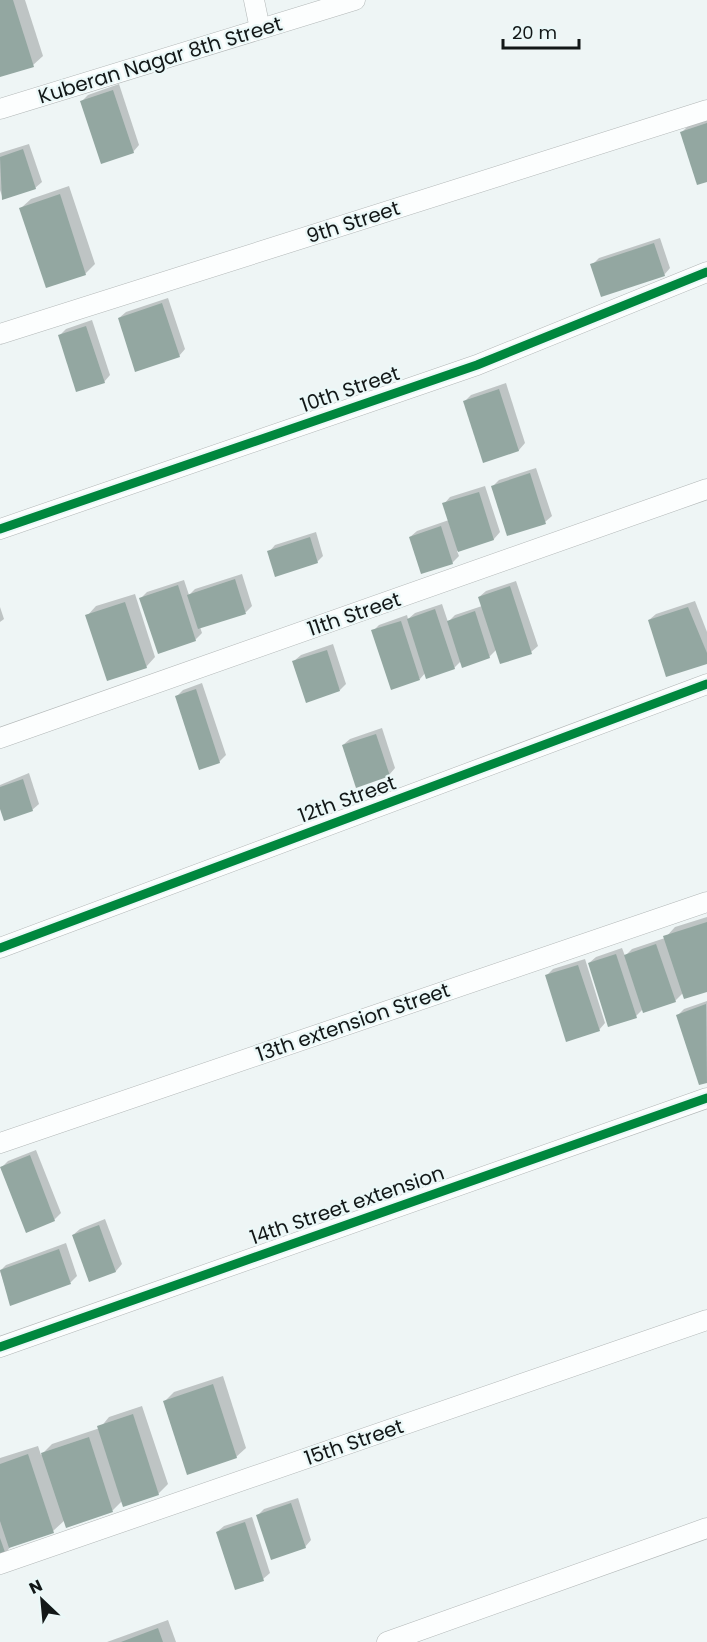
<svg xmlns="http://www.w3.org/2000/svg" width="707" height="1642" viewBox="0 0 707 1642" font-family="Poppins,sans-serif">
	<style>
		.shadow { fill: #0003 }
		.building { fill: #93a7a1 }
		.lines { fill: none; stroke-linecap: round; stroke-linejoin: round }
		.street-casing { stroke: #b2b7b7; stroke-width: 21 }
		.street { stroke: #fcfefe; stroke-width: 20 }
		.cycleway-casing { stroke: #ebf8f8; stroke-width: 13 }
		.cycleway { stroke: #00873e; stroke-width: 9 }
		.labels { text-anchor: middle; stroke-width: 4.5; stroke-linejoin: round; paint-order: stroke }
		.street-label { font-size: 20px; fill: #121717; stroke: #ebf8f8 }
	</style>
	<rect width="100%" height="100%" fill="#eef5f5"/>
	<!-- shadow -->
	<g class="shadow">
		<polygon points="0,0 25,0 43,56 33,65 0,76"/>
		<polygon points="119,84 139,145 133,152 82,101 88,95"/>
		<polygon points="707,118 707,180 682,132 691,123"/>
		<polygon points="29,144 42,182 35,188 3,199 0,190 0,153"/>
		<polygon points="69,186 95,264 85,274 21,208 31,199"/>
		<polygon points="660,238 670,268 664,275 592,265 599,258"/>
		<polygon points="168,298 185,349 179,356 119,318 126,312"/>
		<polygon points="92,320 110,375 104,382 59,336 66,329"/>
		<polygon points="506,383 525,443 519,450 484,461 465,401 471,395"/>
		<polygon points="536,468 552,516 545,522 492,487 499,480"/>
		<polygon points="485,486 500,532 494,539 457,551 459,556 452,563 410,537 417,531 449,520 444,504 450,497"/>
		<polygon points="316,532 323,556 317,562 269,552 275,545"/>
		<polygon points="242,574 252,606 246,612 200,627 202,633 195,640 141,598 147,592 184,580 189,595 195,589"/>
		<polygon points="516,581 538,646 531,652 496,650 489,657 461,661 454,668 426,672 420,679 373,631 379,625 407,615 408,619 415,613 442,604 448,622 455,615 482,606 479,597 486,591"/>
		<polygon points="135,594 155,657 146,667 87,616 96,606"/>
		<polygon points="695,601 707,632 707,662 649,620 656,614"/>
		<polygon points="0,607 4,619 0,622"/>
		<polygon points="333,644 346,684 340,690 294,661 301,655"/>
		<polygon points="202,683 226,755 219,762 177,696 183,690"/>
		<polygon points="382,728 395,768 389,775 343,745 350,739"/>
		<polygon points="29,773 39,804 32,810 0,804 0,785"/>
		<polygon points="707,917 707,990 683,993 675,1001 643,1009 636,1016 589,963 596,957 622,948 625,956 632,949 665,938 675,927"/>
		<polygon points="585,959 605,1023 599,1030 546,976 553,969"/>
		<polygon points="707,1001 707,1081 700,1083 678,1015 684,1009"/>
		<polygon points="36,1150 61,1213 54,1220 2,1167 8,1161"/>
		<polygon points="105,1219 122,1264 116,1271 90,1280 73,1235 80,1229"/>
		<polygon points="66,1243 77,1276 71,1282 11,1304 0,1271 6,1265"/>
		<polygon points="223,1376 246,1448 236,1457 165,1401 174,1392"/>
		<polygon points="142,1406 168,1484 158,1494 123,1500 113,1510 67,1526 65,1520 53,1531 11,1546 5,1554 0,1555 0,1458 38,1446 41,1455 52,1444 100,1428 109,1417"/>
		<polygon points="298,1498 311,1540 305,1547 258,1515 264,1509"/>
		<polygon points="252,1517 270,1573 263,1579 217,1532 224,1526"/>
		<polygon points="168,1620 176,1642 107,1642"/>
	</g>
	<!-- building -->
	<g class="building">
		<polygon points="0,0 13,0 34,67 0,77"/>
		<polygon points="113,90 134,153 101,164 80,101"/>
		<polygon points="707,123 707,182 697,185 680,132"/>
		<polygon points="23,149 36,189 2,200 0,157"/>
		<polygon points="60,194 86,275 46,288 19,208"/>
		<polygon points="654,243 665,276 601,297 590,264"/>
		<polygon points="162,303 180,357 135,372 118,318"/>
		<polygon points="86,326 105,383 76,392 58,335"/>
		<polygon points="499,389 519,451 483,463 463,401"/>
		<polygon points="530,473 546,524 507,536 491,486"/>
		<polygon points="479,492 494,540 458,552 442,503"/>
		<polygon points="441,526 453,564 421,574 409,537"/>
		<polygon points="310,537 318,563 275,577 267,551"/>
		<polygon points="235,579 246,614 198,629 187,595"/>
		<polygon points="178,585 196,641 158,654 139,598"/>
		<polygon points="510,586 532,654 500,664 478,597"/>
		<polygon points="125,602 147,668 107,681 85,615"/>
		<polygon points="688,607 707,653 707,664 666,677 648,620"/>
		<polygon points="435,609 455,669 426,679 407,619"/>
		<polygon points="475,611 490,658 462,668 447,621"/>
		<polygon points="401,621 420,680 391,690 371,630"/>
		<polygon points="327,650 340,691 306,703 292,661"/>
		<polygon points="196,689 220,763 199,770 175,696"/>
		<polygon points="376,734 390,776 356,788 342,745"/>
		<polygon points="23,779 33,811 4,821 0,809 0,787"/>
		<polygon points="707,922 707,992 684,999 663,936"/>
		<polygon points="656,944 676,1002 643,1013 624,955"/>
		<polygon points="616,954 637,1018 608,1027 588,963"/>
		<polygon points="578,965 600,1031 566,1042 545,975"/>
		<polygon points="706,1004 707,1083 699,1085 676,1015"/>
		<polygon points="30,1155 55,1221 26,1233 0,1167"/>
		<polygon points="99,1225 116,1272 89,1282 72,1235"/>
		<polygon points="59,1249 71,1284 10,1306 0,1270"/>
		<polygon points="213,1384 237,1458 187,1475 163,1401"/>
		<polygon points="133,1414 159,1495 123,1507 97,1426"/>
		<polygon points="89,1437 113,1512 66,1528 41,1453"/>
		<polygon points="28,1454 54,1533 9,1548 0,1521 0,1464"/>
		<polygon points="291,1503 306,1548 271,1560 256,1515"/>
		<polygon points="245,1522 264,1581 235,1590 216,1532"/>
		<polygon points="0,1538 6,1555 0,1557"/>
		<polygon points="158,1628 163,1642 121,1642"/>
	</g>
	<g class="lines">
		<!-- street casing -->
		<g class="street-casing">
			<g id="street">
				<polyline points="254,0 260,29"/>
				<polyline points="0,109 355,0"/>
				<polyline points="0,334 707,110"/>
				<polyline points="0,529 477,365 707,272"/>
				<polyline points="0,738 707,489"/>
				<polyline points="0,948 707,684"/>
				<polyline points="0,1143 707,902"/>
				<polyline points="0,1347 707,1098"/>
				<polyline points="0,1564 707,1320"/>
				<polyline points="387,1642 707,1528"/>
			</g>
		</g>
		<!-- street -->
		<use href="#street" class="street"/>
		<!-- cycleway casing -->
		<g class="cycleway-casing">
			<g id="cycleway">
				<polyline points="0,529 477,365 707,272"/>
				<polyline points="0,948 707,684"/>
				<polyline points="0,1347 707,1098"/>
			</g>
		</g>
		<!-- cycleway -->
		<use href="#cycleway" class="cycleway"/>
	</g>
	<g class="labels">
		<!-- street labels -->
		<g class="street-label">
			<text transform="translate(160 60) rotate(-17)" y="7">Kuberan Nagar 8th Street</text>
			<text transform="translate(353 222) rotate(-18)" y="7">9th Street</text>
			<text transform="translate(350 389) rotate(-19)" y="7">10th Street</text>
			<text transform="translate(354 614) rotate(-19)" y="7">11th Street</text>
			<text transform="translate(347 799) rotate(-20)" y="7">12th Street</text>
			<text transform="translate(353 1022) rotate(-19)" y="7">13th extension Street</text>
			<text transform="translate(347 1205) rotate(-19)" y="7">14th Street extension</text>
			<text transform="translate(354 1442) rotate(-19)" y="7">15th Street</text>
		</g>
	</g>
	<!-- north arrow -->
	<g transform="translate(42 1600) rotate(334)" stroke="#ebf8f8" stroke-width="4.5" paint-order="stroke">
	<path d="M0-4.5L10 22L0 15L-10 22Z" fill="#121717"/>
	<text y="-9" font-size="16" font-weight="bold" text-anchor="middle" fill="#121717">N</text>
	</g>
	<!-- scale -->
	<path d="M503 39v9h76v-9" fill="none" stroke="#121717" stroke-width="3"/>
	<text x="512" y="39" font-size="18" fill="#121717" stroke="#ebf8f8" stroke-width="4.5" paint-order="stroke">20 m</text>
</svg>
